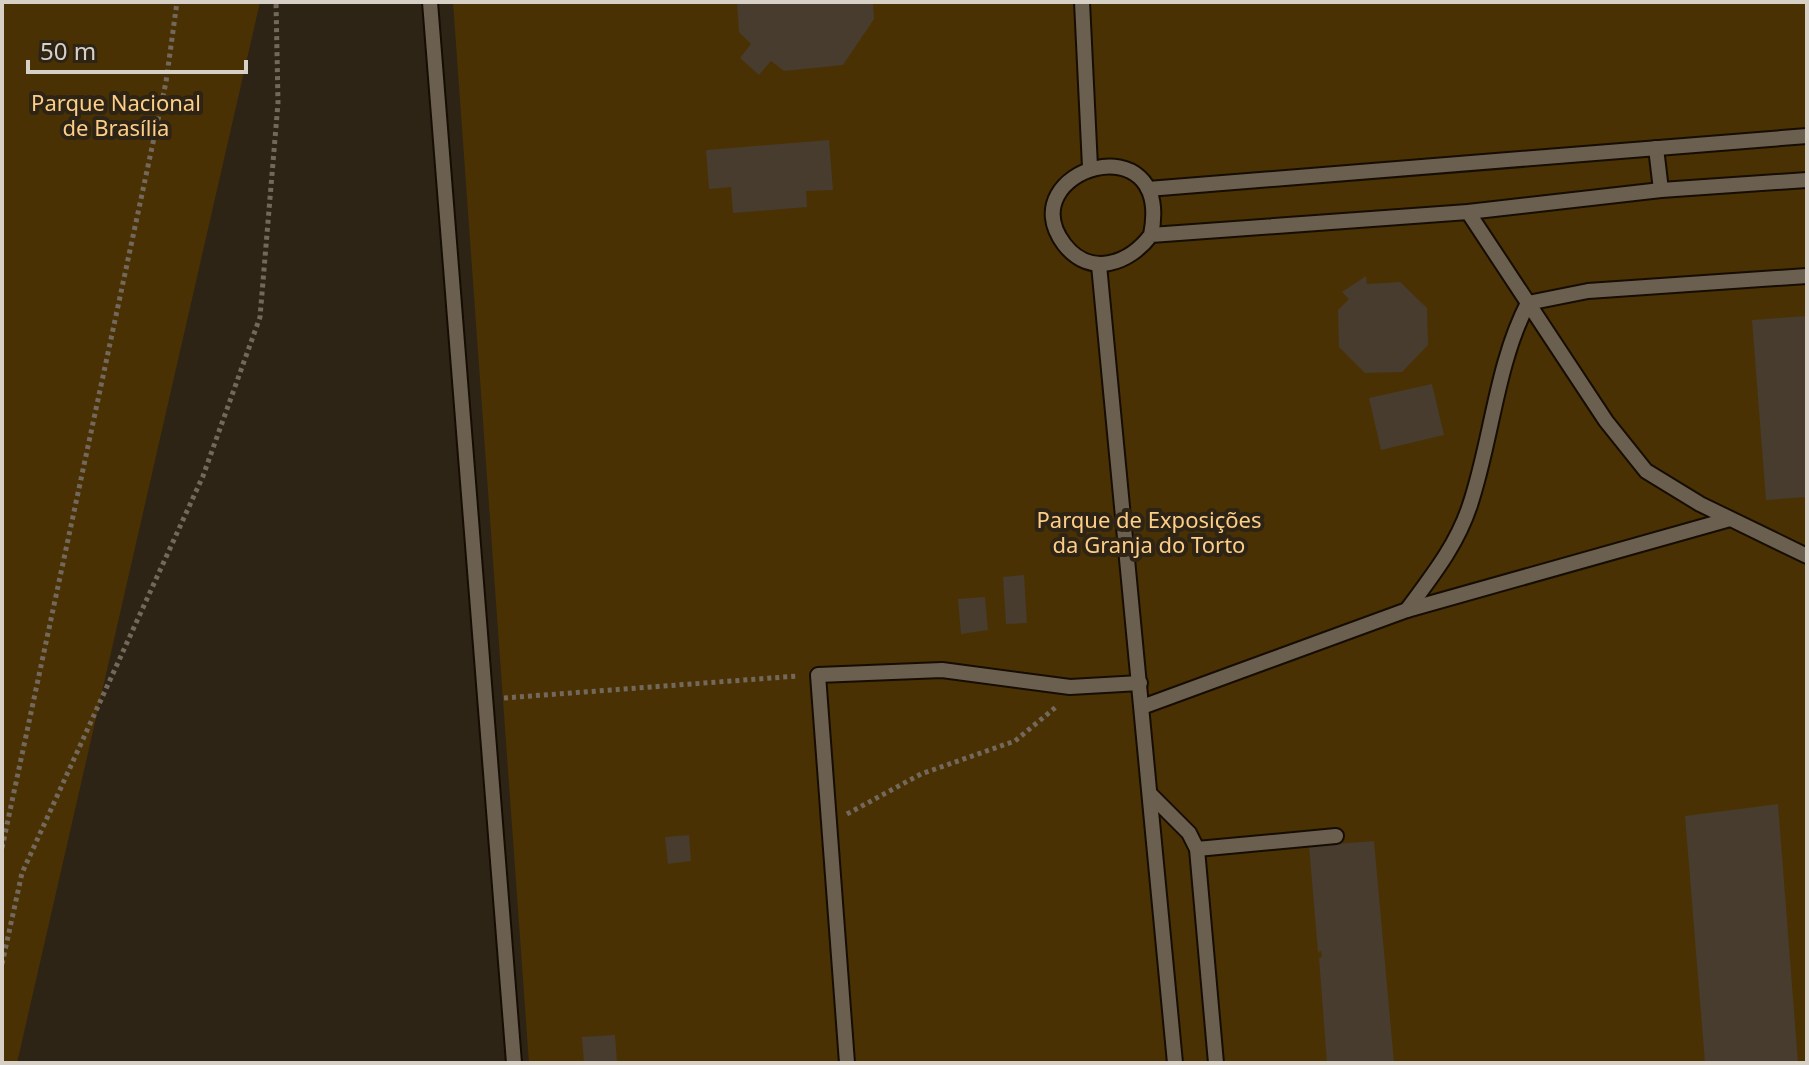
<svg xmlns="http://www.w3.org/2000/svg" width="1809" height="1065" viewBox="0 0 1809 1065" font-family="'Noto Sans',sans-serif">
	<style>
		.green { fill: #4a3104 }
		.building { fill: #473c2d }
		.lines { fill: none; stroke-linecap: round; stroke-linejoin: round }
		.lane-casing { stroke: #160d02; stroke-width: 18 }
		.path { stroke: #72695c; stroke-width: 5; stroke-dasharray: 4 4; stroke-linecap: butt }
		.lane { stroke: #6b5f4f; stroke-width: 14 }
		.labels { text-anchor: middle; stroke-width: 8; stroke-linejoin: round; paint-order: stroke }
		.park-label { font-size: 22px; fill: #fcce88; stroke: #2e2415 }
	</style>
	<rect width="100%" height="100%" fill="#2e2415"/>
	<!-- green -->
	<g class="green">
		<polygon points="2,2 260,2 17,1063 2,1063"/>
		<polygon points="453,2 1807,2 1807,1063 529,1063"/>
	</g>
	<!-- building -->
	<g class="building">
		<polygon points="737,2 873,2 874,19 843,65 784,71 771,61 759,75 740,58 751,44 739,32"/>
		<polygon points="829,140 833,190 806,191 807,207 733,213 731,187 709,189 706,150"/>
		<polygon points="1366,276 1367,284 1400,282 1427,308 1428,345 1402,372 1365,373 1339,347 1338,310 1349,299 1342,292"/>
		<polygon points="1807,316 1807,497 1766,500 1752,320"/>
		<polygon points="1432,384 1444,435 1381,450 1369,398"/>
		<polygon points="1024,575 1027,623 1006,624 1003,577"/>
		<polygon points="985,597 988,630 961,634 958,599"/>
		<polygon points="1778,804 1798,1063 1705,1063 1685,816"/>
		<polygon points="689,835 691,861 668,864 665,837"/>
		<polygon points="1374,841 1394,1063 1327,1063 1319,958 1322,957 1321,951 1318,952 1309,846"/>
		<polygon points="615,1035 617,1063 584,1063 582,1037"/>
	</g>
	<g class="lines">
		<!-- lane casing -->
		<g class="lane-casing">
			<g id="lane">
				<polyline points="430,2 514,1063"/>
				<polyline points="1082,2 1090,167"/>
				<polyline points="1656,148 1661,190"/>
				<polyline points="1148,189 1807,136"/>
				<polyline points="1468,212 1606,421 1646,471 1700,504 1807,556"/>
				<path d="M 1151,235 C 1174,119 1009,170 1064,244 C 1090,278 1129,264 1151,235 L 1468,212 L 1661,190 L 1807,180"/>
				<polyline points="1099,265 1175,1063"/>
				<path d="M 1407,610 C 1432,576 1457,545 1470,505 C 1492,439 1496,365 1528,303 L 1588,291 L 1807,276"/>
				<polyline points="1142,707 1407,610 1730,519"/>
				<polyline points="1151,795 1189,833 1197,849 1216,1063"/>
				<polyline points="1197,849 1336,836"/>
				<polyline points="847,1063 818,675 942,670 1070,687 1140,683"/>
			</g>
		</g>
		<!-- path -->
		<g class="path">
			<polyline points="504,698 798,676"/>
			<polyline points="847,814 921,774 1015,741 1056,707"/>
			<polyline points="2,848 166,82 177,2"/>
			<polyline points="2,964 22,873 203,476 260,317 278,103 276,2"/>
		</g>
		<!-- lane -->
		<use href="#lane" class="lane"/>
	</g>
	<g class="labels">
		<!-- park labels -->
		<g class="park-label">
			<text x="116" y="111">Parque Nacional<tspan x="116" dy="25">de Brasília</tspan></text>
			<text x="1149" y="528">Parque de Exposições<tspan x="1149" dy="25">da Granja do Torto</tspan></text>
		</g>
	</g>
	<!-- border -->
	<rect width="1809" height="1065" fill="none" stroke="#d7d0c7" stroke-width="8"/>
	<!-- scale -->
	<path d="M28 60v12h218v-12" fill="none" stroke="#d7d0c7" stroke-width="4"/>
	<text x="40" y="60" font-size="24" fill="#d7d0c7" stroke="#2e2415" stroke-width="6" paint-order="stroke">50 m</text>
</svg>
